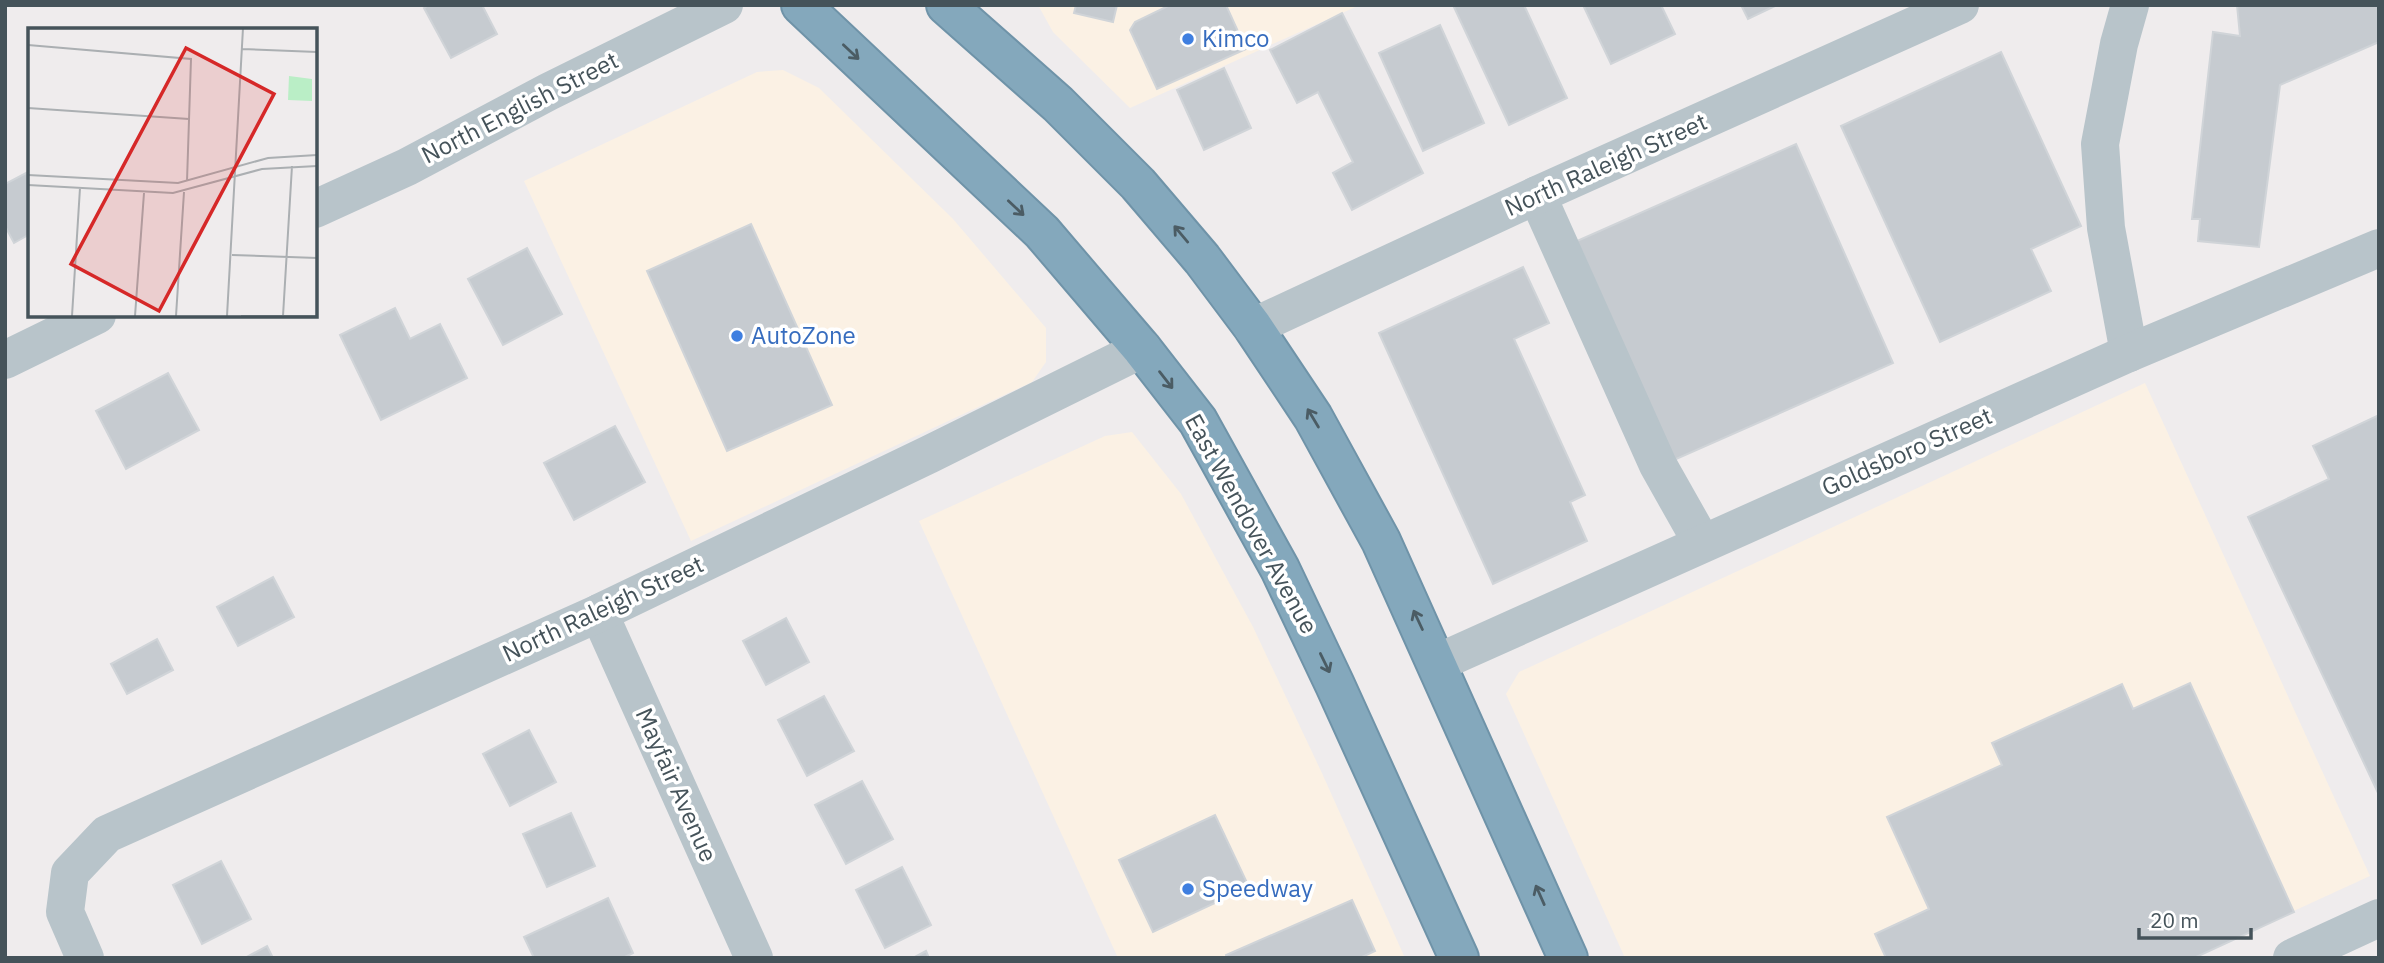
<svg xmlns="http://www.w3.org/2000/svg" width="2384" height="963" viewBox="0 0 2384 963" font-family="'IBM Plex Sans',sans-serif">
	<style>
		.commercial { fill: #fbf1e4 }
		.building { fill: #c6cbd0; stroke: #d0d4d8; stroke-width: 2 }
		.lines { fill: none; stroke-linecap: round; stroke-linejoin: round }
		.highway-casing { stroke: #6f93a8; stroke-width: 42 }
		.minor { stroke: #b8c4ca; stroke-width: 38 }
		.highway { stroke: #84a8bc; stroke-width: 38 }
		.oneway { stroke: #4b5c64 }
		.shop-dot { fill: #3f7fe0; stroke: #fff; stroke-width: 2.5 }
		.labels { text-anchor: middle; stroke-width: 7; stroke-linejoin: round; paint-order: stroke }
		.shop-label { font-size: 24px; fill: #366cbe; stroke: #fff; text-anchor: start }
		.street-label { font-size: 24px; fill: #45535a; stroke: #fff }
		.inset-road { fill: none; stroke: #abafb2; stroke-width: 2 }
		.view { fill: #d62828; fill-opacity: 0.15; stroke: #d62828; stroke-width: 3.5 }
		.inset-edge { fill: none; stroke: #45535a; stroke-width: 3.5 }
	</style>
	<rect width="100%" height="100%" fill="#efeced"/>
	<!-- commercial -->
	<g class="commercial">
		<polygon points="1038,5 1360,5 1130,108 1053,32"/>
		<polygon points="783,70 819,88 953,219 1046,328 1046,362 1032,382 691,541 524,181 757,72"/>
		<polygon points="2145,383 2370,876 2191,958 1625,958 1506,694 1519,672"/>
		<polygon points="1132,432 1181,494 1253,627 1321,771 1405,958 1118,958 919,521 1105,436"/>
	</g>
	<!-- building -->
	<g class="building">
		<polygon points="429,5 482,5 497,34 451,58 424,8"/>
		<polygon points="1076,5 1117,5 1113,22 1074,13"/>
		<polygon points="1170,5 1226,5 1246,49 1157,89 1130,30 1135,22"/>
		<polygon points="1453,5 1524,5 1567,98 1509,125"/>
		<polygon points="1583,5 1661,5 1675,34 1611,64"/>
		<polygon points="1741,5 1777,5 1748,19"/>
		<polygon points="2237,5 2379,5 2379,42 2280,85 2259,247 2198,241 2200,219 2192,219 2213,32 2240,36"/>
		<polygon points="1342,13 1423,173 1352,210 1333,173 1353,162 1318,92 1297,103 1270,50"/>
		<polygon points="1440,25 1484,123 1423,151 1379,53"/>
		<polygon points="2001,52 2081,226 2031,249 2051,291 1940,342 1841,126"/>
		<polygon points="1224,68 1251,128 1204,150 1177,90"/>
		<polygon points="1796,144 1893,363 1674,460 1577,241"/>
		<polygon points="30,171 30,234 14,243 5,226 5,184"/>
		<polygon points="751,224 832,405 727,451 647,271"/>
		<polygon points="527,248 562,314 503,345 468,279"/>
		<polygon points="1523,267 1549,323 1514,339 1585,495 1570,502 1587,541 1493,584 1379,333"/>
		<polygon points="395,308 410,339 440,324 467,378 381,420 340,335"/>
		<polygon points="168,373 199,430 126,469 96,411"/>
		<polygon points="2379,415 2379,795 2248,517 2329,479 2313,446"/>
		<polygon points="615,426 645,482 574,520 544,463"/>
		<polygon points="273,577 294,617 238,646 217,607"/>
		<polygon points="786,618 809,662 766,685 743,641"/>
		<polygon points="157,639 173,670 127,694 111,664"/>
		<polygon points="2190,683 2294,912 2194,958 1886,958 1875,934 1929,909 1887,817 2002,765 1992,743 2122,684 2133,709"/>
		<polygon points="824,696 854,751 807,776 778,720"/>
		<polygon points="529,730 556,782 510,806 483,754"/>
		<polygon points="862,781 893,839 846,864 815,805"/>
		<polygon points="571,813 595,866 547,887 523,834"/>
		<polygon points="1215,815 1249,887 1153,932 1119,860"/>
		<polygon points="221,861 251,919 202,944 173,885"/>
		<polygon points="902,867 931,925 885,948 856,890"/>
		<polygon points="608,898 633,953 623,958 534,958 524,937"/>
		<polygon points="1352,900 1375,951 1360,958 1227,958 1226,955"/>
		<polygon points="267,946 273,958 245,958"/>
		<polygon points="926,951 929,958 913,958"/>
	</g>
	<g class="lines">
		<!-- highway casing -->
		<g class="highway-casing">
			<g id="highway">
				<polyline points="801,5 1042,232 1142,349 1198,421 1280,569 1335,685 1459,958"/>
				<polyline points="946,5 1058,104 1138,184 1202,259 1253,327 1313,417 1381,541 1568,958"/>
			</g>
		</g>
		<!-- minor -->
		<g class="minor">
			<polyline points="1537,195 1658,465 1702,543"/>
			<polyline points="315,209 407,167 548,92 724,5"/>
			<polyline points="1253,327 1537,195 1960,5"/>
			<polyline points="2129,353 2106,228 2100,144 2119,44 2130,5"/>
			<polyline points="5,360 97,315"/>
			<polyline points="599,613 754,958"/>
			<polyline points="1437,663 2129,353 2379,248"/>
			<polyline points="85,958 65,912 70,873 107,834 599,613 930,454 1142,349"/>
			<polyline points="2292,958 2379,918"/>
		</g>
		<!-- highway -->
		<use href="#highway" class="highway"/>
	</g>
	<!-- one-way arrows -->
	<defs><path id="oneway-shaft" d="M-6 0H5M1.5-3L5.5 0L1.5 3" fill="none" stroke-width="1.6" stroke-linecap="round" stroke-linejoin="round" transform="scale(1.75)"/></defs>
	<g class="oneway">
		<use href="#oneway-shaft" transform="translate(851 52) rotate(43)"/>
		<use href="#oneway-shaft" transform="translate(1016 208) rotate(43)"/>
		<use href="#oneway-shaft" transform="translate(1181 234) rotate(-130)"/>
		<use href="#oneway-shaft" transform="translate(1166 380) rotate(52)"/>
		<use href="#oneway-shaft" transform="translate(1313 418) rotate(-121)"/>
		<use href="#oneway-shaft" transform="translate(1418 620) rotate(-115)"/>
		<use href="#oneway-shaft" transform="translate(1325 663) rotate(64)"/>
		<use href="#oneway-shaft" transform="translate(1540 895) rotate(-114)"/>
	</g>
	<!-- markers -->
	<g class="shop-dot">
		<circle cx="1188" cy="39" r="7"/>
		<circle cx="737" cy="336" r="7"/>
		<circle cx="1188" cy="889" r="7"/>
	</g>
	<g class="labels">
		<!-- shop labels -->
		<g class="shop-label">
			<text x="1202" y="47">Kimco</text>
			<text x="751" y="344">AutoZone</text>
			<text x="1202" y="897">Speedway</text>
		</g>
		<!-- street labels -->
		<g class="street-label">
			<text transform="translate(520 108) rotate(-27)" y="8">North English Street</text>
			<text transform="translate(1606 165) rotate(-24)" y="8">North Raleigh Street</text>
			<text transform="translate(1907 452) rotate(-24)" y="8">Goldsboro Street</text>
			<text transform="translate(1251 524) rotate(61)" y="8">East Wendover Avenue</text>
			<text transform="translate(603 609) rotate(-25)" y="8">North Raleigh Street</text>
			<text transform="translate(676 785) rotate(66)" y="8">Mayfair Avenue</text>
		</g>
	</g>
	<!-- overview -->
	<g transform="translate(28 28)">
		<rect width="289" height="289" fill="#efeced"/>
		<path d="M 261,48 L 284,51 L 284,73 L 260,72 Z" fill="#baeec6"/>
		<path class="inset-road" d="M 0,17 L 163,31 L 159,153M 214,21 L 289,24M 0,80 L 161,91M 0,147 L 150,155 L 240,130 L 289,127M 0,157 L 145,165 L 234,141 L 289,138M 204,227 L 289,230M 44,288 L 52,160M 107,288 L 116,165M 148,288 L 156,164M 199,288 L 215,0M 213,288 L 288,288M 255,288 L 264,138"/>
		<path class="view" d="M 158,20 L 246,66 L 131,283 L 43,236 Z"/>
		<rect width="289" height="289" class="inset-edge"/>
	</g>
	<!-- border -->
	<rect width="2384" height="963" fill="none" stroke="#45535a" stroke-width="14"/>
	<!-- scale -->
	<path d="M2139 928v10h112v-10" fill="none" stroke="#45535a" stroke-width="3.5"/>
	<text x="2150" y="928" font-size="21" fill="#45535a" stroke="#ffffff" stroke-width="5" paint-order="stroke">20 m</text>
</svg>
